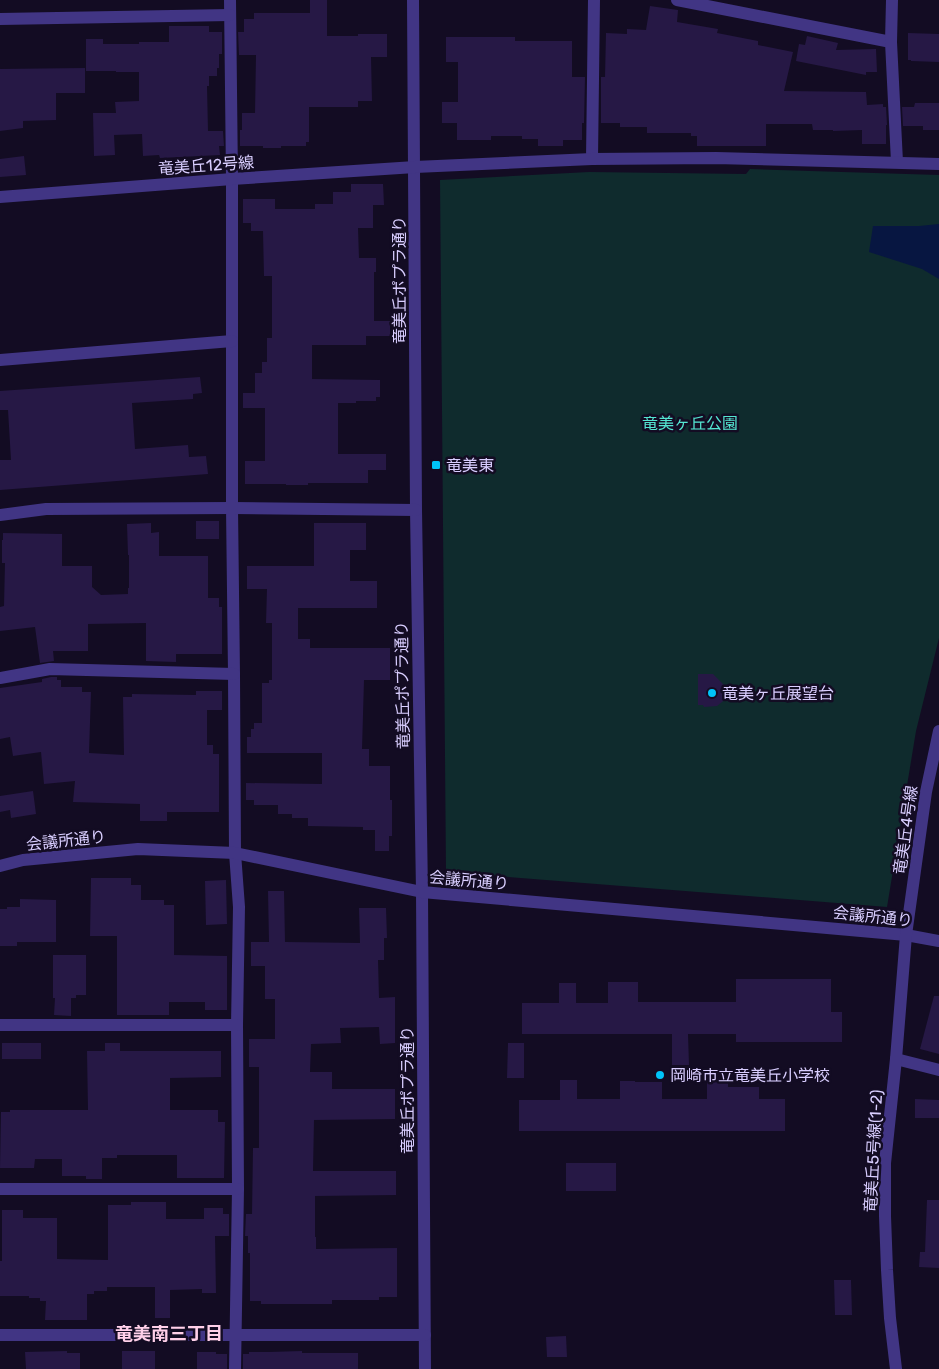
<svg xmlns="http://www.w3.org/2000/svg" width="939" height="1369" viewBox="0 0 939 1369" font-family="Rubik,'Noto Sans JP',sans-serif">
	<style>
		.green { fill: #0f2b2d }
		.water { fill: #071641 }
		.building { fill: #261845 }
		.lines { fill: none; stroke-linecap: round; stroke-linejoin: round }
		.minor { stroke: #413584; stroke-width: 12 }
		.poi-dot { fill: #00c4f9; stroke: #130c23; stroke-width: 2 }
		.labels { text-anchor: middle; stroke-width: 5; stroke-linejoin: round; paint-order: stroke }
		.street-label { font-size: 16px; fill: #d9ceff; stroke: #130c23 }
		.park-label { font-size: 16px; fill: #54e5d1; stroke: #130c23 }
		.poi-label { font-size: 16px; fill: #d9ceff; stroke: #130c23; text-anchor: start }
		.neighbourhood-label { font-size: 18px; font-weight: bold; fill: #ffd0e9; stroke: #130c23 }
	</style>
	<rect width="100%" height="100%" fill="#130c23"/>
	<!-- green -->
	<polygon class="green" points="750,169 939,175 939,638 916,731 887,907 446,872 440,180 589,172 746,174"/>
	<!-- water -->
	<polygon class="water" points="939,224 939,279 922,269 869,252 873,226 919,226"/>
	<!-- building -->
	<g class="building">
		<polygon points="310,0 327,0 327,36 358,36 358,34 387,34 387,57 371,57 372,101 358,101 358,107 309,107 309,142 306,142 306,146 281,146 281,148 263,148 263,146 240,146 240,130 242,130 242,113 255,113 256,55 239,55 238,32 244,32 244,19 254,19 254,13 310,13"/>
		<polygon points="650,6 678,10 677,22 718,29 717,33 758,41 758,45 793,52 784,91 866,92 867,105 883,104 883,107 886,107 887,125 886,125 886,144 862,144 862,130 833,131 833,130 813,130 812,124 766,124 766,146 697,146 697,136 691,136 691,133 647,133 647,127 620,127 620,123 601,123 601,77 605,77 606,33 627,34 627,29 646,30"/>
		<polygon points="169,26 209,26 209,32 222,32 222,54 219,54 219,68 217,68 217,76 209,76 209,86 207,86 208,131 223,131 224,146 219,146 220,155 160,158 159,155 143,156 142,134 114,135 115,155 94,156 93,113 116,113 115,102 139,101 139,72 116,72 116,71 86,71 86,39 103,39 103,44 139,44 139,42 169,42"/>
		<polygon points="908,33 939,34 939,62 911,61 911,60 908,60"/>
		<polygon points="807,36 838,43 836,50 876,49 877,72 866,72 866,75 796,61 799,44 805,45"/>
		<polygon points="446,37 515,37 515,41 572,41 572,77 585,77 584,123 582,123 582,140 563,140 563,146 538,146 538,139 522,139 522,136 491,136 491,140 457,140 457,123 442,123 442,102 458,102 458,62 446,62"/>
		<polygon points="85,68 85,93 56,93 56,120 23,121 23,128 0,131 0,69"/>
		<polygon points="915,103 939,103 939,130 923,130 923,126 903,126 902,107 914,107"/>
		<polygon points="24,156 26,175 0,177 0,159"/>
		<polygon points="351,184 383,184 384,205 373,205 373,228 358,228 359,258 376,258 376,272 374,272 374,321 390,321 390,336 366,336 366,345 312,345 312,379 380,380 380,397 376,397 376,401 356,401 356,403 338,403 338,454 386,454 386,470 368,470 368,483 308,483 308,485 286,485 286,484 245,484 245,461 265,461 265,408 243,408 243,393 255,393 255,373 262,373 262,362 267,362 267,338 272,338 272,276 264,276 263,231 251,231 251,223 243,223 243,199 275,199 275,209 315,209 315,204 333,204 333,192 351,192"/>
		<polygon points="200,377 202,393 193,394 193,399 132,403 135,449 188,445 189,457 206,456 208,474 0,490 0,460 11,460 8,410 0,410 0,391"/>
		<rect x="196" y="521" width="23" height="18"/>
		<polygon points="151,523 151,533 159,532 159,556 208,556 208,598 219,598 219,607 222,607 222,654 176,654 176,662 146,661 146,623 88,624 88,651 53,651 54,661 40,663 35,627 0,631 0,607 4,606 5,563 2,563 2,540 3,540 3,533 62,534 62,566 92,566 92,587 101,595 128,594 128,588 129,588 129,555 128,555 127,524"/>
		<polygon points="314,523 366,523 366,550 350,550 350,581 377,581 377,608 298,608 298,639 310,639 310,648 390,648 390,680 364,680 362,749 369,749 369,766 390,766 390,800 392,800 392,836 389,836 389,851 375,851 375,830 363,830 363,827 308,826 308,818 292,818 292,814 278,814 278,805 254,805 254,800 246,800 246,783 322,784 322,753 247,753 247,737 251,737 251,729 254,729 254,723 262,723 262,683 269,683 269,680 272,680 272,623 266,623 267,589 247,589 247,566 314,566"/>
		<polygon points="698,674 713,674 727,688 727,698 717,706 704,707 703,705 698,705"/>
		<polygon points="51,677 57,677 57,680 61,680 61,687 82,687 82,692 91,692 89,753 124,755 123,697 132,697 132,694 196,695 196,691 222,691 222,710 207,710 207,745 213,745 213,754 219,754 219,812 167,812 167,821 140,821 140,804 73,802 75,781 44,784 41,752 13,756 10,737 0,739 0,688 42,682 42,679"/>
		<polygon points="33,791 36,814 11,818 10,810 0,812 0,796"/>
		<polygon points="91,878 131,878 131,885 141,885 141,900 164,900 164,905 174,905 174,955 227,956 227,1010 205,1010 205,1002 169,1002 169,1015 117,1015 117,936 90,936"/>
		<polygon points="226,880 227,924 206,925 205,881"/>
		<polygon points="268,891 284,891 285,942 360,943 359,908 386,908 387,938 384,938 384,960 378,960 379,998 395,997 395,1043 380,1044 379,1027 340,1028 341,1043 311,1044 310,1072 332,1072 332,1089 395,1089 395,1119 314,1120 313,1171 396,1171 396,1195 315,1196 315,1237 316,1237 316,1249 397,1248 397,1297 379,1297 379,1300 332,1300 332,1304 261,1304 261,1301 250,1301 250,1253 248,1253 248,1236 245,1236 246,1214 252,1214 253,1148 259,1148 259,1067 249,1067 249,1039 275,1039 275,999 265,999 265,966 251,966 251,942 269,942"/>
		<polygon points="20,899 56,900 56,942 17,942 17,946 0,946 0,909 7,909 7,907 20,907"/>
		<polygon points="53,955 86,955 86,995 76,995 76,998 71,998 71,1016 54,1015 55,998 53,998"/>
		<polygon points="736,979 831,979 831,1012 842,1012 842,1042 736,1042 736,1034 688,1034 689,1065 672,1065 672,1034 522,1034 522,1003 559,1003 559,983 576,983 576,1003 608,1003 608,982 638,982 638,1002 736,1002"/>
		<polygon points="934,996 939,996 939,1054 920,1049"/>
		<rect x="2" y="1043" width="39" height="16"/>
		<polygon points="105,1043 120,1043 120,1051 221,1051 221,1077 170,1078 170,1110 218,1110 218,1122 225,1122 224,1178 177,1178 177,1155 117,1155 117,1158 102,1158 102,1179 86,1179 86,1176 62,1176 62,1159 35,1159 34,1168 0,1168 1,1112 10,1112 10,1110 88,1110 87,1051 105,1051"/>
		<polygon points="508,1043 524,1043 524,1078 507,1078"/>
		<polygon points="707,1078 728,1078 728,1087 759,1087 759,1099 785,1099 785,1131 519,1131 519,1100 560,1100 560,1080 577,1080 577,1099 620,1099 620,1081 635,1081 635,1082 662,1082 662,1099 707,1099"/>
		<polygon points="915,1099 939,1100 939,1118 915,1118"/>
		<rect x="566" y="1163" width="50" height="28"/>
		<polygon points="927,1200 939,1200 939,1268 919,1267 920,1252 925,1252"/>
		<polygon points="131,1202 166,1202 166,1219 204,1219 204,1208 223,1208 223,1214 229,1214 229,1236 215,1236 216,1293 202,1293 202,1289 170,1290 170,1318 155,1318 155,1287 107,1287 107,1291 94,1291 94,1294 87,1294 87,1320 45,1320 46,1301 40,1301 40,1298 29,1298 29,1296 0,1296 0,1261 2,1261 2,1210 23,1210 23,1218 57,1218 57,1259 108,1260 108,1205 131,1205"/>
		<polygon points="834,1280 851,1280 852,1315 835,1315"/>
		<polygon points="566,1336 567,1357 547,1357 546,1337"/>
		<polygon points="67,1351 67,1353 80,1353 80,1369 26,1369 25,1352"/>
		<rect x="122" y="1351" width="33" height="18"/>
		<polygon points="302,1351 302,1353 358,1353 358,1369 243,1369 243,1354 249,1354 249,1352 269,1352"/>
		<polygon points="197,1352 216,1352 216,1354 227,1354 227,1369 197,1369"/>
	</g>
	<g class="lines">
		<!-- minor -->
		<g class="minor">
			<polyline points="230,0 232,179 232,508 234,674 235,853 239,907 237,1025 238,1189 235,1369"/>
			<polyline points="413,0 416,510 422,892 425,1369"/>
			<polyline points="677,0 891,42"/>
			<polyline points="892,0 891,42 897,162"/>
			<polyline points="0,19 230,15"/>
			<polyline points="592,159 594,0"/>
			<polyline points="0,197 232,179 415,167 592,159 716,158 939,164"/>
			<polyline points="0,360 232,341"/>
			<polyline points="0,515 46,509 232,508 416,510"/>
			<polyline points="0,678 50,669 234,674"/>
			<polyline points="0,866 23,860 138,849 235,853 422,892 906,935 939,941"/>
			<polyline points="0,1025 237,1025"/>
			<polyline points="896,1059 939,1070"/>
			<polyline points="0,1189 238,1189"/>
			<polyline points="0,1335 425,1335"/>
			<polyline points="896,1369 890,1318 887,1270 885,1216 885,1163 896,1059 906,935 926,792 939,731"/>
		</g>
	</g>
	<!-- markers -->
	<g class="poi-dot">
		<rect x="431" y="460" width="10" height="10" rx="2.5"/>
		<circle cx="712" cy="693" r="5"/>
		<circle cx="660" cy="1075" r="5"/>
	</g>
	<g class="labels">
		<!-- street labels -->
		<g class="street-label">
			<text transform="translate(206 165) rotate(-4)" y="6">竜美丘12号線</text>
			<text transform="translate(399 280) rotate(-90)" y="6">竜美丘ポプラ通り</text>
			<text transform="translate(402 685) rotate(-91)" y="6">竜美丘ポプラ通り</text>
			<text transform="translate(905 830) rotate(-82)" y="6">竜美丘4号線</text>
			<text transform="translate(66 840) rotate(-6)" y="6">会議所通り</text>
			<text transform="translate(469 880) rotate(5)" y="6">会議所通り</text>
			<text transform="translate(873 916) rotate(6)" y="6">会議所通り</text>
			<text transform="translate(407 1090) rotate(-90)" y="6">竜美丘ポプラ通り</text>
			<text transform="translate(873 1151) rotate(-87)" y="6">竜美丘5号線(1-2)</text>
		</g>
		<!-- park labels -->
		<g class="park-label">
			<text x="690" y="429">竜美ヶ丘公園</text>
		</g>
		<!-- poi labels -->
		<g class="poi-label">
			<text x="446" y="471">竜美東</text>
			<text x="722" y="699">竜美ヶ丘展望台</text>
			<text x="670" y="1081">岡崎市立竜美丘小学校</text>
		</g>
		<!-- neighbourhood labels -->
		<g class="neighbourhood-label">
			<text x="169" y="1340">竜美南三丁目</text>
		</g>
	</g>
</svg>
